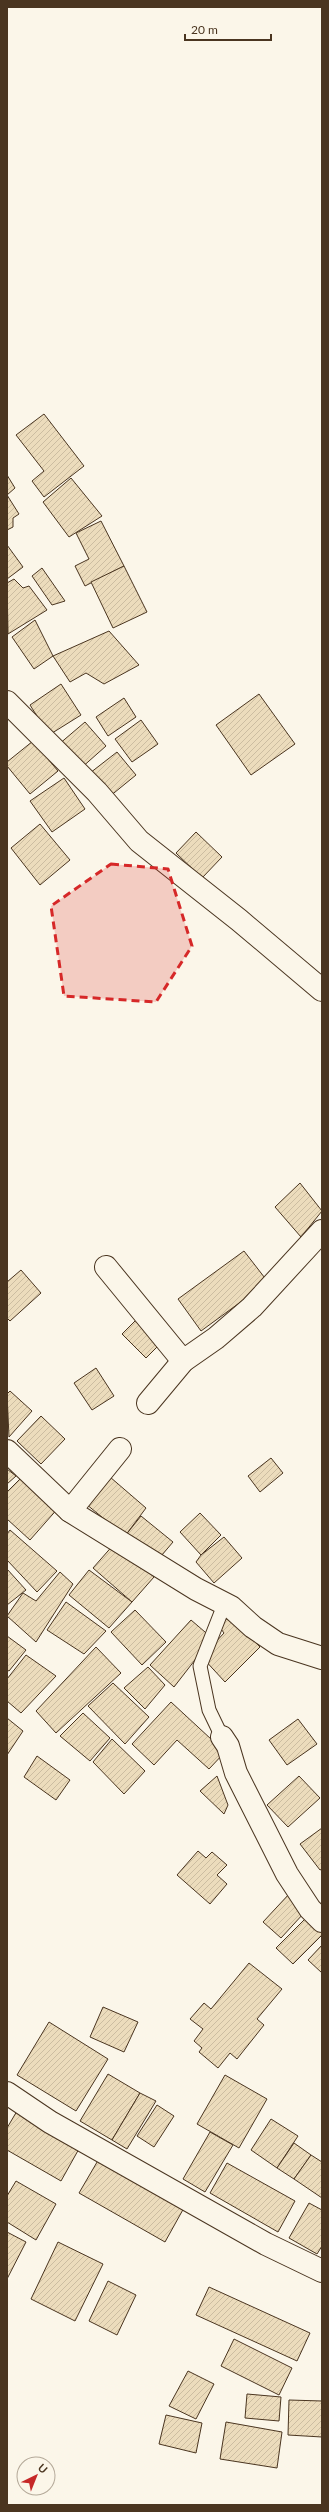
<svg xmlns="http://www.w3.org/2000/svg" width="329" height="2512" viewBox="0 0 329 2512" font-family="Lato,sans-serif">
	<style>
		.building { fill: url(#building-hatch); stroke: #4a3520 }
		.lines { fill: none; stroke-linecap: round; stroke-linejoin: round }
		.lane-casing { stroke: #4a3520; stroke-width: 15 }
		.street-casing { stroke: #4a3520; stroke-width: 24 }
		.lane { stroke: #fbf6e9; stroke-width: 13 }
		.street { stroke: #fbf6e9; stroke-width: 22 }
		.marked { fill: #d62828; fill-opacity: 0.2; stroke: #d62828; stroke-width: 3; stroke-dasharray: 8 5; stroke-linejoin: round }
	</style>
	<defs>
		<pattern id="building-hatch" width="6" height="6" patternUnits="userSpaceOnUse"><rect width="6" height="6" fill="#ecdcbc"/><path d="M-1 1l2-2M0 6l6-6M5 7l2-2" fill="none" stroke="#ccbda1"/></pattern>
	</defs>
	<rect width="100%" height="100%" fill="#fbf6e9"/>
	<!-- building -->
	<g class="building">
		<polygon points="44,414 84,466 44,497 32,481 44,471 16,435"/>
		<polygon points="7,475 15,488 7,495"/>
		<polygon points="71,478 102,516 69,537 43,502"/>
		<polygon points="7,495 19,514 13,518 13,527 7,530"/>
		<polygon points="101,521 124,566 85,586 75,566 89,559 76,533"/>
		<polygon points="7,545 23,567 7,579"/>
		<polygon points="124,566 147,612 113,628 91,582"/>
		<polygon points="42,568 65,601 52,605 32,576"/>
		<polygon points="14,579 23,588 29,586 47,610 8,634 7,583"/>
		<polygon points="35,620 53,656 34,669 12,637"/>
		<polygon points="109,631 139,665 104,684 86,673 70,682 53,656"/>
		<polygon points="61,684 81,715 49,735 30,705"/>
		<polygon points="259,694 295,744 251,775 216,725"/>
		<polygon points="124,698 136,717 108,736 96,717"/>
		<polygon points="141,720 158,744 132,762 115,739"/>
		<polygon points="85,722 106,746 80,769 58,745"/>
		<polygon points="33,741 58,771 30,794 7,766 7,762"/>
		<polygon points="117,752 136,775 109,797 90,773"/>
		<polygon points="64,778 85,809 52,832 30,801"/>
		<polygon points="40,824 70,860 40,885 11,848"/>
		<polygon points="196,832 222,857 202,878 176,853"/>
		<polygon points="300,1183 322,1211 301,1237 275,1207"/>
		<polygon points="244,1251 268,1282 201,1331 178,1299"/>
		<polygon points="21,1270 41,1293 10,1321 7,1318 7,1282"/>
		<polygon points="138,1318 162,1342 146,1358 122,1334"/>
		<polygon points="96,1368 114,1396 92,1410 74,1383"/>
		<polygon points="10,1391 32,1411 9,1437 7,1394"/>
		<polygon points="41,1416 65,1439 41,1464 17,1441"/>
		<polygon points="271,1458 283,1473 260,1492 248,1476"/>
		<polygon points="7,1469 16,1476 7,1484"/>
		<polygon points="27,1472 60,1506 30,1540 7,1519 7,1492"/>
		<polygon points="110,1477 146,1508 125,1536 86,1504"/>
		<polygon points="200,1513 221,1535 201,1555 180,1532"/>
		<polygon points="141,1516 173,1542 156,1562 125,1536"/>
		<polygon points="10,1530 57,1571 37,1592 7,1560 7,1534"/>
		<polygon points="224,1537 242,1558 214,1583 196,1562 201,1555"/>
		<polygon points="115,1543 154,1577 132,1602 93,1568"/>
		<polygon points="7,1569 26,1590 7,1605"/>
		<polygon points="89,1570 132,1602 109,1628 69,1595"/>
		<polygon points="60,1572 73,1584 36,1642 7,1616 23,1593 36,1601"/>
		<polygon points="66,1602 106,1631 84,1654 47,1630"/>
		<polygon points="135,1610 166,1642 142,1665 111,1632"/>
		<polygon points="231,1616 260,1647 225,1682 202,1657 224,1633 218,1625"/>
		<polygon points="191,1620 212,1638 174,1687 150,1665"/>
		<polygon points="7,1636 26,1650 9,1671 7,1670"/>
		<polygon points="96,1647 121,1673 56,1733 36,1711"/>
		<polygon points="26,1655 56,1676 21,1713 7,1701 7,1679"/>
		<polygon points="148,1667 165,1685 145,1709 124,1688"/>
		<polygon points="113,1683 149,1717 125,1744 88,1706"/>
		<polygon points="171,1702 225,1752 209,1769 177,1740 154,1765 132,1744"/>
		<polygon points="83,1713 110,1738 90,1761 60,1736"/>
		<polygon points="7,1718 23,1731 7,1755"/>
		<polygon points="298,1719 317,1744 287,1765 269,1740"/>
		<polygon points="112,1739 145,1771 124,1794 93,1762"/>
		<polygon points="37,1756 70,1780 56,1800 24,1777"/>
		<polygon points="217,1776 228,1805 224,1814 200,1791"/>
		<polygon points="299,1776 320,1798 288,1827 267,1805"/>
		<polygon points="322,1828 322,1869 320,1870 300,1844"/>
		<polygon points="198,1851 206,1858 212,1852 227,1865 217,1875 227,1884 210,1904 177,1875"/>
		<polygon points="290,1893 304,1913 281,1938 263,1922"/>
		<polygon points="308,1916 322,1931 322,1935 293,1964 276,1948"/>
		<polygon points="322,1945 322,1973 308,1960"/>
		<polygon points="249,1963 282,1989 257,2019 264,2025 237,2059 230,2053 218,2068 199,2052 202,2048 194,2041 203,2029 190,2019 204,2003 211,2009"/>
		<polygon points="103,2007 138,2022 124,2052 90,2037"/>
		<polygon points="49,2022 108,2059 76,2111 17,2075"/>
		<polygon points="108,2074 140,2093 112,2140 80,2121"/>
		<polygon points="225,2075 267,2099 239,2148 197,2124"/>
		<polygon points="140,2093 156,2101 127,2149 112,2140"/>
		<polygon points="157,2105 174,2116 154,2147 137,2136"/>
		<polygon points="17,2111 80,2147 61,2181 7,2150 7,2128"/>
		<polygon points="271,2119 298,2136 277,2168 251,2150"/>
		<polygon points="210,2132 233,2145 205,2192 183,2179"/>
		<polygon points="294,2143 311,2155 294,2179 277,2168"/>
		<polygon points="311,2155 322,2162 322,2198 294,2179"/>
		<polygon points="100,2157 185,2206 165,2242 79,2193"/>
		<polygon points="227,2163 295,2201 278,2232 210,2193"/>
		<polygon points="16,2181 56,2204 36,2240 7,2222 7,2196"/>
		<polygon points="309,2203 322,2210 322,2246 317,2254 289,2238"/>
		<polygon points="7,2232 26,2242 7,2279"/>
		<polygon points="58,2242 103,2264 75,2321 31,2299"/>
		<polygon points="108,2281 136,2295 117,2335 89,2321"/>
		<polygon points="209,2287 310,2333 297,2361 196,2315"/>
		<polygon points="234,2339 292,2368 279,2395 221,2366"/>
		<polygon points="188,2371 214,2384 196,2419 169,2406"/>
		<polygon points="247,2394 281,2397 279,2421 245,2418"/>
		<polygon points="289,2400 322,2401 322,2437 288,2435"/>
		<polygon points="166,2415 202,2423 196,2453 159,2444"/>
		<polygon points="226,2422 282,2432 277,2468 220,2459"/>
	</g>
	<g class="lines">
		<!-- lane casing -->
		<g class="lane-casing">
			<polyline id="lane" points="222,1737 209,1710 200,1666 224,1605"/>
		</g>
		<!-- street casing -->
		<g class="street-casing">
			<g id="street">
				<polyline points="7,702 97,792 139,841 239,920 322,990"/>
				<polyline points="106,1267 183,1361"/>
				<polyline points="148,1403 183,1361 216,1338 252,1307 322,1231"/>
				<polyline points="7,1451 70,1511 196,1589 231,1607 253,1627 278,1644 322,1658"/>
				<polyline points="70,1511 120,1449"/>
				<polyline points="222,1737 228,1746 236,1773 287,1874 310,1909 322,1921"/>
				<polyline points="7,2093 50,2122 266,2244 322,2271"/>
			</g>
		</g>
		<!-- lane -->
		<use href="#lane" class="lane"/>
		<!-- street -->
		<use href="#street" class="street"/>
	</g>
	<!-- marked area -->
	<path class="marked" d="M 111,864 L 168,869 L 192,946 L 156,1002 L 64,996 L 51,906 Z"/>
	<!-- border -->
	<rect width="329" height="2512" fill="none" stroke="#4a3520" stroke-width="16"/>
	<!-- north arrow -->
	<g transform="translate(36 2476) rotate(43)"><circle r="19" fill="#fbf6e9" stroke="#b4a999"/>
	<path d="M0-3L7 15L0 10L-7 15Z" fill="#c62828"/>
	<text y="-6" font-size="11" font-weight="bold" text-anchor="middle" fill="#4a3520">U</text>
	</g>
	<!-- scale -->
	<path d="M185 34v6h86v-6" fill="none" stroke="#4a3520" stroke-width="2"/>
	<text x="191" y="34" font-size="12" fill="#4a3520" stroke="#fbf6e9" stroke-width="3" paint-order="stroke">20 m</text>
</svg>
